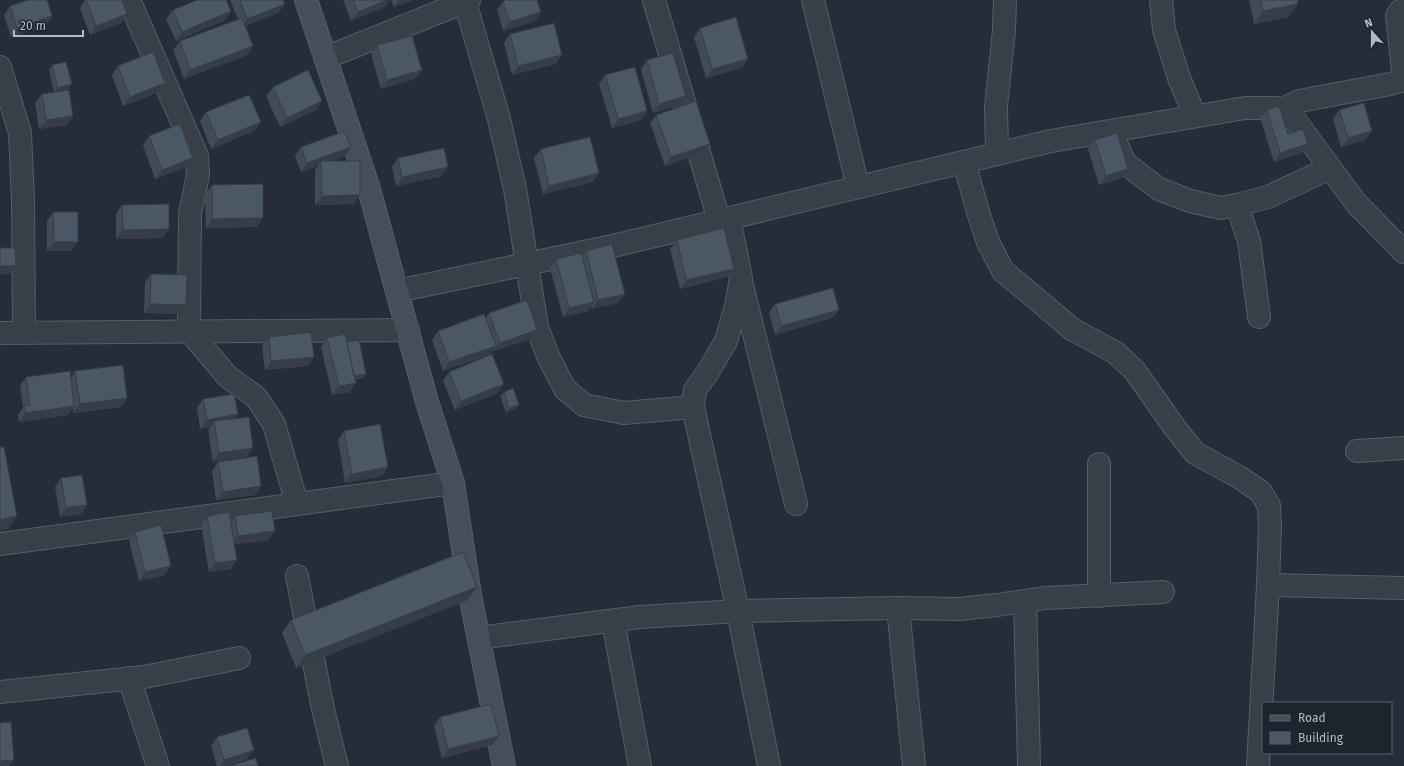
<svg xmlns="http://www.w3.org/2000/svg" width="1404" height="766" viewBox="0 0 1404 766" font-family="'Fira Sans',sans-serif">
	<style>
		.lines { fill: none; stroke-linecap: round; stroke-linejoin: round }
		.street-casing { stroke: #565d67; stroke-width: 24 }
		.secondary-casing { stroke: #565d67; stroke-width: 24 }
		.street { stroke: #383f49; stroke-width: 22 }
		.secondary { stroke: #464e5c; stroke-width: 22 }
		.wall { fill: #414b57 }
		.shaded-wall { fill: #353d47 }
		.building { fill: #4c5765; stroke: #353d47 }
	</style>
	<rect width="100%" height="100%" fill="#242d39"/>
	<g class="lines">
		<!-- street casing -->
		<g class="street-casing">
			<g id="street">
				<polyline points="129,0 197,156 198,175 190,213 189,331 228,377 256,397 274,424 297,504"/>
				<polyline points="654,0 719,220"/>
				<polyline points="813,0 858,187"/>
				<polyline points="1161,0 1164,30 1179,78 1195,116"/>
				<polyline points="465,2 499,119 515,189 537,327 548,356 565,389 584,405 624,413 693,407"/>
				<polyline points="325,58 469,0"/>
				<polyline points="0,67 20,133 23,200 24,332"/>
				<polyline points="1280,110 1299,101 1390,84 1404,80 1397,16 1400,11 1404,9"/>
				<polyline points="1113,137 1125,163 1159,189 1190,201 1221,208 1237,205 1268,197 1330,168"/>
				<polyline points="997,154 996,107 1004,30 1005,0"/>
				<polyline points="964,162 979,215 988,242 1003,271 1072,329 1116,353 1135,371 1175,428 1195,453 1239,477 1261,492 1269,506 1270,527 1268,585 1258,766"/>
				<polyline points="1237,205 1249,241 1259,317"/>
				<polyline points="729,218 741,278 736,306 726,341 708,372 695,390 693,407 738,611 769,766"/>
				<polyline points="742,285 796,504"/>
				<polyline points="397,291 613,246 1051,141 1245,108 1276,108 1292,116 1356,203 1404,252"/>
				<polyline points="0,333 408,330"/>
				<polyline points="1357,451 1404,448"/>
				<polyline points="0,544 453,483"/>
				<polyline points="297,576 323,709 337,766"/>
				<polyline points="1268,585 1404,588"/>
				<polyline points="1099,596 1099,464"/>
				<polyline points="1025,601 1029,766"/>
				<polyline points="898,608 914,766"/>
				<polyline points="613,621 640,766"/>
				<polyline points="479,638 640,617 738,611 898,608 959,609 997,605 1045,598 1163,592"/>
				<polyline points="129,678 158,766"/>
				<polyline points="0,692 144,677 239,658"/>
			</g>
		</g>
		<!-- secondary casing -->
		<g class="secondary-casing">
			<polyline id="secondary" points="306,0 369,189 427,402 453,483 470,595 504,766"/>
		</g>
		<!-- street -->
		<use href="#street" class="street"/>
		<!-- secondary -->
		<use href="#secondary" class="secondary"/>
	</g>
	<!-- wall -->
	<g class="wall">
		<polygon points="85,0 122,0 127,14 121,23 90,35 80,8"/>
		<polygon points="230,0 283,0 285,4 278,13 245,26 253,46 247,55 184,79 173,50 180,41 238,19"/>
		<polygon points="343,0 387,0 385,7 351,21"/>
		<polygon points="391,0 413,0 394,7"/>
		<polygon points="1249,0 1298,0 1289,17 1254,24"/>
		<polygon points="503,1 535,21 503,31 497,10"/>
		<polygon points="10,6 52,16 46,25 11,37 4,15"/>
		<polygon points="173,10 231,11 225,20 176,41 166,19"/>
		<polygon points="700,28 748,59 742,68 706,78 694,37"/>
		<polygon points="510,34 556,64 512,75 504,43"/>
		<polygon points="377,45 415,79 381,89 371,54"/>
		<polygon points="647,60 686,96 680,105 653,113 641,69"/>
		<polygon points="52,65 68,89 60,91 73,116 67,125 39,129 35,103 42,94 54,92 49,70"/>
		<polygon points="118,66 165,83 159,92 123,106 112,75"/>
		<polygon points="605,75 647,111 641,120 612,128 599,84"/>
		<polygon points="273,87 316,110 280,127 266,96"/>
		<polygon points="1267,110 1288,134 1302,153 1274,162 1260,118"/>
		<polygon points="1339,110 1365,140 1341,147 1333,119"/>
		<polygon points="206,112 254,131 211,149 200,121"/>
		<polygon points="656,115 710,144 704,153 665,166 650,123"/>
		<polygon points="149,136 187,167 155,179 143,145"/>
		<polygon points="1095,140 1128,169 1121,178 1099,185 1088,149"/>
		<polygon points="301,147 345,156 331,161 354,204 315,205 315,170 318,166 301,172 295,156"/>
		<polygon points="541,149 599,173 593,182 543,194 534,158"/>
		<polygon points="398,158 442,176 396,186 392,167"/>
		<polygon points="212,185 257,227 206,228 205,194"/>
		<polygon points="122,205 163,238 116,239 116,214"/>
		<polygon points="53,212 78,242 71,251 47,251 47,221"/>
		<polygon points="677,240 734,269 727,277 680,289 670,249"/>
		<polygon points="586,251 625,294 618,303 592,309 591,306 588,311 563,317 550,268 556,259 582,256"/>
		<polygon points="151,274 179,314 144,313 145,283"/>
		<polygon points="775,304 839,310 832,318 775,335 769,313"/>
		<polygon points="489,313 531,339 493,351 493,350 489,355 443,371 432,340 438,331 486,318"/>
		<polygon points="269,337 314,357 308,366 265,370 262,346"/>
		<polygon points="327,338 347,342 363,378 355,380 350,392 332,395 321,347"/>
		<polygon points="75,371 127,398 121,407 73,413 73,408 68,415 19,422 18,415 23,408 20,386 26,377 71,378"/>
		<polygon points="449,372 498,393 455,410 443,381"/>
		<polygon points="504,392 515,409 506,413 500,396"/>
		<polygon points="203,399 235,419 253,448 213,462 208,430 211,427 200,429 197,408"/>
		<polygon points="344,431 388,467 382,476 345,483 338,440"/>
		<polygon points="218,462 261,486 255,495 216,500 212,471"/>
		<polygon points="61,478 87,505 81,514 60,517 55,487"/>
		<polygon points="207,516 231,522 235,516 269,540 234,544 231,569 209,572 201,525"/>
		<polygon points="135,532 165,575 139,581 129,540"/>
		<polygon points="477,587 468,600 296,668 282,633 291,620"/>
		<polygon points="440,717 499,736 492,745 442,758 434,726"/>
		<polygon points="217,737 247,759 226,766 217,766 211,746"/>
	</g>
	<!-- shaded-wall -->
	<g class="shaded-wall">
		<polygon points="387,0 390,0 385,7 351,21 358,12"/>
		<polygon points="399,0 413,0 394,7"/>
		<polygon points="285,4 278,13 241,28 247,19"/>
		<polygon points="1298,4 1289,17 1254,24 1263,11"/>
		<polygon points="231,11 225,20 176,41 182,32"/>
		<polygon points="541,12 535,21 503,31 509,22"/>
		<polygon points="127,14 121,23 90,35 96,26"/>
		<polygon points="52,16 46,25 11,37 17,28"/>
		<polygon points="253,46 247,55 184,79 190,70"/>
		<polygon points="562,55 556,64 512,75 518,66"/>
		<polygon points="748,59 742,68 706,78 712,69"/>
		<polygon points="422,70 415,79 381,89 387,80"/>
		<polygon points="165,83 159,92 123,106 130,97"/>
		<polygon points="72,84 68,89 55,93 58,88"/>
		<polygon points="686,96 680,105 653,113 659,104"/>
		<polygon points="322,101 316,110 280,127 287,118"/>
		<polygon points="647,111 641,120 612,128 618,119"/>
		<polygon points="73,116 67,125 39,129 46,120"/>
		<polygon points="261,122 254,131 211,149 218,140"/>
		<polygon points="1372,131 1365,140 1341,147 1348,138"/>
		<polygon points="710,144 704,153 665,166 671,157"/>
		<polygon points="1308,144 1302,153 1274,162 1280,153"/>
		<polygon points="351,147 345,156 321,165 321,161 318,166 301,172 307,163"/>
		<polygon points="193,158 187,167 155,179 162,170"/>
		<polygon points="448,167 442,176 396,186 402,177"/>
		<polygon points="1128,169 1121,178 1099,185 1106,176"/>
		<polygon points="599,173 593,182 543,194 549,186"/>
		<polygon points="360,195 354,204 315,205 322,196"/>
		<polygon points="263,218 257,227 206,228 212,219"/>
		<polygon points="169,229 163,238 116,239 123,230"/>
		<polygon points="54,242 78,242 71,251 47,251"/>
		<polygon points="0,266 16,266 10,274 0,275"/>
		<polygon points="734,269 727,277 680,289 686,280"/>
		<polygon points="625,294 618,303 592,309 598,300"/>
		<polygon points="594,302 588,311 563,317 569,308"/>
		<polygon points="150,304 186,305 179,314 144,313"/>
		<polygon points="839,310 832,318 775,335 781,326"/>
		<polygon points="537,330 531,339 493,351 500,343"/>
		<polygon points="496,346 489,355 443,371 449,362"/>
		<polygon points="314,357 308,366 265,370 271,361"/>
		<polygon points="366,374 363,378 349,381 352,377"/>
		<polygon points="356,383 350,392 332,395 339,386"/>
		<polygon points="504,384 498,393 455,410 461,401"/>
		<polygon points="127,398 121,407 73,413 80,404"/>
		<polygon points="519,405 515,409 506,413 509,408"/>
		<polygon points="74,406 68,415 19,422 25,413"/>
		<polygon points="238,414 232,423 214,421 211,427 200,429 207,420"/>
		<polygon points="253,448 247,457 213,462 219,453"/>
		<polygon points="388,467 382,476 345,483 352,474"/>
		<polygon points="261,486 255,495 216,500 223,492"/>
		<polygon points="87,505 81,514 60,517 66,508"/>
		<polygon points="17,516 8,529 0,531 0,520"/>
		<polygon points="275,531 269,540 231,545 238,536"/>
		<polygon points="237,560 231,569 209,572 215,563"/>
		<polygon points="171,566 165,575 139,581 145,572"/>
		<polygon points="477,587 468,600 296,668 305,655"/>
		<polygon points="499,736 492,745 442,758 448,749"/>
		<polygon points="254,750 247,759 226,766 220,766 224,760"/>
		<polygon points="14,760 9,766 0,766 0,761"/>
	</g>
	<!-- building -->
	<g class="building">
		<polygon points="28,0 47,0 52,16 17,28 10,6"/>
		<polygon points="86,0 122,0 127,14 96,26"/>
		<polygon points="197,0 226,0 231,11 182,32 173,10"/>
		<polygon points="240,0 283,0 285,4 247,19"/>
		<polygon points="353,0 387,0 358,12"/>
		<polygon points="506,0 537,0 541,12 509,22 503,1"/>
		<polygon points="1261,0 1298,0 1298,4 1263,11"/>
		<polygon points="736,17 748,59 712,69 700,28"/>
		<polygon points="242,18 253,46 190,70 180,41"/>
		<polygon points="554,23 562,55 518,66 510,34"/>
		<polygon points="412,36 422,70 387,80 377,45"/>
		<polygon points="153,52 165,83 130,97 118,66"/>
		<polygon points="673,53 686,96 659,104 647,60"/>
		<polygon points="66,62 72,84 58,88 52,65"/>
		<polygon points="635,67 647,111 618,119 605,75"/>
		<polygon points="308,70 322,101 287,118 273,87"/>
		<polygon points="69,90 73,116 46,120 42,94"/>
		<polygon points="249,95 261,122 218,140 206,112"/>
		<polygon points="696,101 710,144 671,157 656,115"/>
		<polygon points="1364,103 1372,131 1348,138 1339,110"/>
		<polygon points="1279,106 1288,134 1303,129 1308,144 1280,153 1267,110"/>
		<polygon points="180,124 193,158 162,170 149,136"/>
		<polygon points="345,131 351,147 307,163 301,147"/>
		<polygon points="1117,133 1128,169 1106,176 1095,140"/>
		<polygon points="590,137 599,173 549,186 541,149"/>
		<polygon points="444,148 448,167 402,177 398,158"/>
		<polygon points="321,161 360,161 360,195 322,196"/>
		<polygon points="263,184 263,218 212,219 212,185"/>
		<polygon points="169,204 169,229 123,230 122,205"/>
		<polygon points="53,212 78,212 78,242 54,242"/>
		<polygon points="724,228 734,269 686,280 677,240"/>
		<polygon points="612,244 625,294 598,300 586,251"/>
		<polygon points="0,248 15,248 16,266 0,266"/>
		<polygon points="581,253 594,302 569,308 556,259"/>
		<polygon points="151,274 187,275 186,305 150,304"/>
		<polygon points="833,288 839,310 781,326 775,304"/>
		<polygon points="527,300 537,330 500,343 489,313"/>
		<polygon points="484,314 496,346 449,362 438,331"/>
		<polygon points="311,332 314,357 271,361 269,337"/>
		<polygon points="345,334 356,383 339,386 327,338"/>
		<polygon points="359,340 366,374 354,376 347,342"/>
		<polygon points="492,354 504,384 461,401 449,372"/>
		<polygon points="123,365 127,398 80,404 75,371"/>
		<polygon points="70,371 74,406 25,413 24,406 30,405 26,377"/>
		<polygon points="513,388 519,405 509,408 504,392"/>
		<polygon points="234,394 238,414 207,420 203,399"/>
		<polygon points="249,417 253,448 219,453 214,421"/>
		<polygon points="380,424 388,467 352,474 344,431"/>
		<polygon points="0,447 4,447 17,516 0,520"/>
		<polygon points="257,456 261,486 223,492 218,462"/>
		<polygon points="82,475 87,505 66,508 61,478"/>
		<polygon points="272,511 275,531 238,536 235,516"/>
		<polygon points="229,512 237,560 215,563 207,516"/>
		<polygon points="161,525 171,566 145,572 135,532"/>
		<polygon points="463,552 477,587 305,655 291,620"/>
		<polygon points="491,704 499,736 448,749 440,717"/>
		<polygon points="11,722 14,760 0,761 0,723"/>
		<polygon points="247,728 254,750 224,760 217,737"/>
		<polygon points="256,758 258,766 229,766"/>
	</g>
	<!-- legend -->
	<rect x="1262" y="702" width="130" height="52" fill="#1d242e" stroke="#59606a"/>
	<rect x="1270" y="715" width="20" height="6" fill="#464e5c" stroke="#59606a"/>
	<text x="1298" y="722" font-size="12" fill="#b3bac5">Road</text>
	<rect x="1270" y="732" width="20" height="12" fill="#4c5765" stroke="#59606a"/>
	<text x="1298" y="742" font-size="12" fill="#b3bac5">Building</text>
	<!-- north arrow -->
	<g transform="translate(1372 32) rotate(339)" stroke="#1d242e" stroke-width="3" paint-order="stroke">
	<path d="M0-3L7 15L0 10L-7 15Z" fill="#b3bac5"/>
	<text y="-6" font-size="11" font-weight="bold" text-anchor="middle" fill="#b3bac5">N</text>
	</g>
	<!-- scale -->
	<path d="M14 30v6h69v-6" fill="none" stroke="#b3bac5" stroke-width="2"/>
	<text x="20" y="30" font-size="12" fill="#b3bac5" stroke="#1d242e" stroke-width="3" paint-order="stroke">20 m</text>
</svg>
